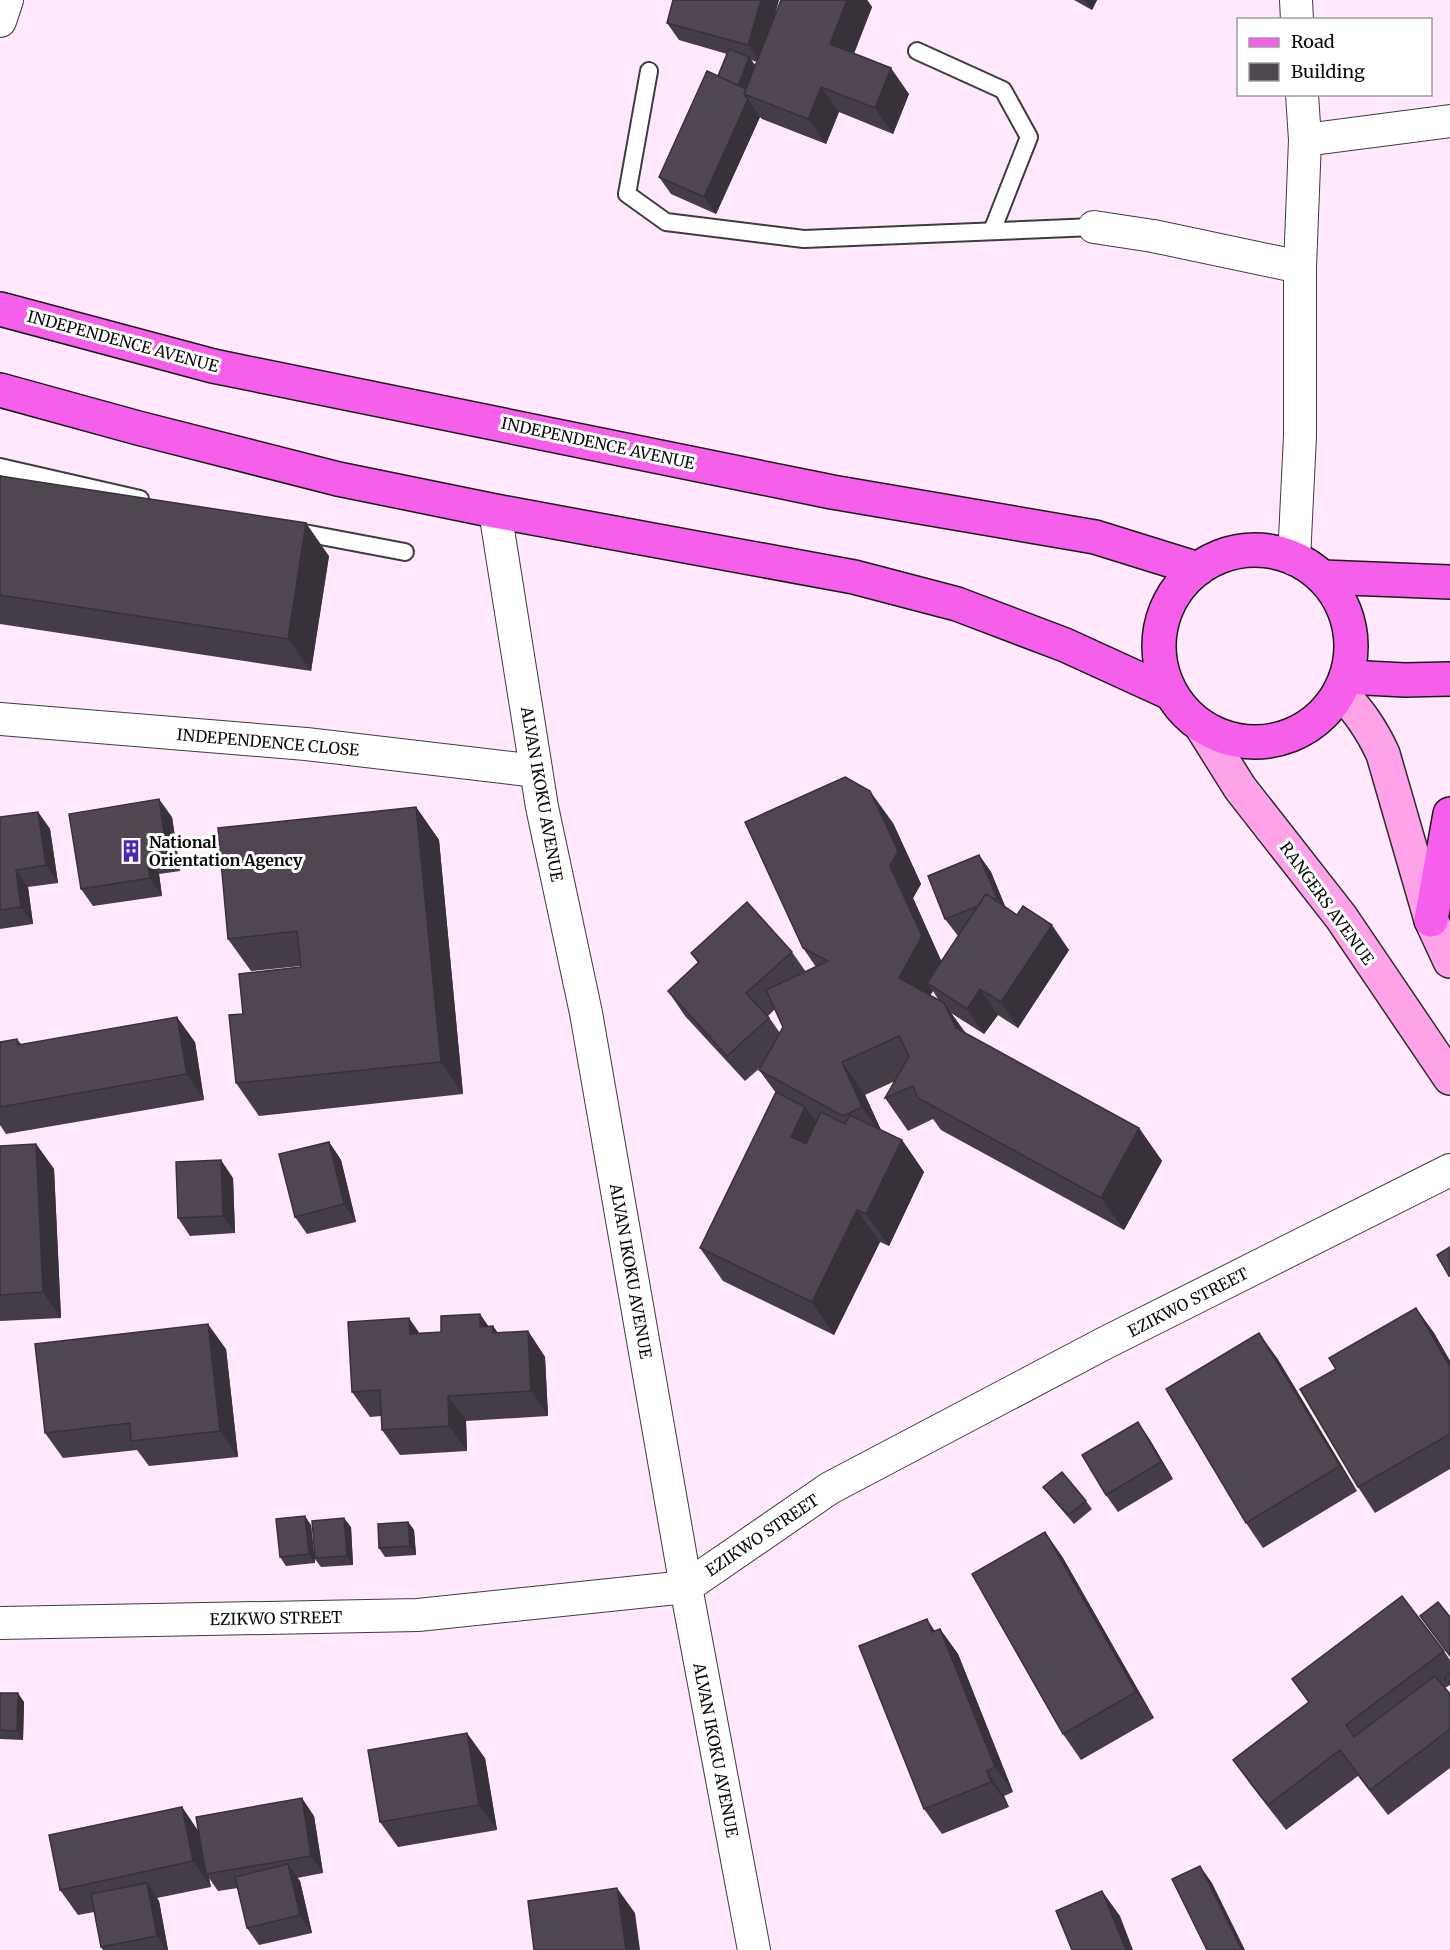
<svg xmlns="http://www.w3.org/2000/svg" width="1450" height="1950" viewBox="0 0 1450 1950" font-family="Merriweather,serif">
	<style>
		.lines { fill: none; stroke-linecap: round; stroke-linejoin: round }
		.lane-casing { stroke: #3d3d3d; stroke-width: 20 }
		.street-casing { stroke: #3d3d3d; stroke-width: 34 }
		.secondary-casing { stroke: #2c2c2c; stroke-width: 36 }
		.primary-casing { stroke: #1b1b1b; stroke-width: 36 }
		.lane { stroke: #fff; stroke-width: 16 }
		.street { stroke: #fff; stroke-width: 32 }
		.secondary { stroke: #fea3ea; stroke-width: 33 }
		.primary { stroke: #f65fea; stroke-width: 33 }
		.wall { fill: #443c47; fill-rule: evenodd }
		.shaded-wall { fill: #373139 }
		.building { fill: #4f4652; stroke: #373139; stroke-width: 1.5 }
		.labels { text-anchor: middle; stroke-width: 6; stroke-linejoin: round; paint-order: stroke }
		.street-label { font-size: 16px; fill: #0a0a0a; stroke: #fff }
		.poi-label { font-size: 16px; font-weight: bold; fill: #0a0a0a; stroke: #fff; text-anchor: start }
	</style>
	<rect width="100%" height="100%" fill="#ffe7fc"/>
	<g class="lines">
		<!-- lane casing -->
		<g class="lane-casing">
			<g id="lane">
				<polyline points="917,51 1003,90 1029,137 992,231"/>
				<polyline points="649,71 627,194 666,222 804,239 1094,227"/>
				<polyline points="0,467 140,499"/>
				<polyline points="294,531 405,552"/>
			</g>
		</g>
		<!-- street casing -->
		<g class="street-casing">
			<g id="street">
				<polyline points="1296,0 1297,20"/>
				<polyline points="0,21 7,0"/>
				<polyline points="1305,140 1450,121"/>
				<polyline points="1094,227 1153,236 1300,267"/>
				<polyline points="495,511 542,807 586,1013 686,1587 754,1950"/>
				<polyline points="1294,559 1300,436 1300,267 1305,140 1302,94"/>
				<polyline points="0,719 306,744 536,771"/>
				<polyline points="0,1623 418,1615 686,1587 830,1488 1105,1343 1450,1170"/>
			</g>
		</g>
		<!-- secondary casing -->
		<g class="secondary-casing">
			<g id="secondary">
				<path d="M 1340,691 C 1359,712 1371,728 1383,754 L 1431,920 L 1450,961"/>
				<polyline points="1203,729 1240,788 1341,917 1450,1078"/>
			</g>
		</g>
		<!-- primary casing -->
		<g class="primary-casing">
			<g id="primary">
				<polyline points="0,309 213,366 832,492 1095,537 1198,569"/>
				<polyline points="0,390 138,428 338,479 495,511 854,577 957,604 1065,645 1170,693"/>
				<circle cx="1255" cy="646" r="96"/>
				<polyline points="1322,577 1450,582"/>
				<polyline points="1346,677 1405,680 1450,679"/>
				<polyline points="1431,920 1450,814"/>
			</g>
		</g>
		<!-- lane -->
		<use href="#lane" class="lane"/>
		<!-- street -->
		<use href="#street" class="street"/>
		<!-- secondary -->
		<use href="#secondary" class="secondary"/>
		<!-- primary -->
		<use href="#primary" class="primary"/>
	</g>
	<!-- wall -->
	<g class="wall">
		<path d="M 779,0 L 772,24 L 781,0 L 867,0 L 872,7 L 854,54 L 909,94 L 893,134 L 839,112 L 826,144 L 762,119 L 760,117 L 716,214 L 671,194 L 659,177 L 718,76 L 727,54 L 679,40 L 667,23 ZM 751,60 L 757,62 L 755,66 Z"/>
		<polygon points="1074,0 1097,0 1092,10"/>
		<polygon points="0,476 329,556 311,671 0,624"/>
		<polygon points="416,807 439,840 463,1094 259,1116 236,1083 243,1014 301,967 301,966 251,971 228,939"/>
		<polygon points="38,812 50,829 58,883 28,887 33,924 0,929 0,817"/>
		<polygon points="172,817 180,871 159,874 162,896 93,906 81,889"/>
		<path d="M 893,823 L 921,884 L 913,898 L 941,961 L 958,936 L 945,919 L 979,855 L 991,872 L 1005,906 L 1069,950 L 1018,1028 L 998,1015 L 984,1034 L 951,1013 L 966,1034 L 1139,1128 L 1162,1161 L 1124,1230 L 941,1130 L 933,1119 L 908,1131 L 885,1098 L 895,1081 L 865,1095 L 881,1130 L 902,1140 L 924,1172 L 889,1246 L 880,1242 L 834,1335 L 723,1281 L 700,1248 L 776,1093 L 759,1070 L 761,1067 L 745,1081 L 685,1016 L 668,991 L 698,963 L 691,953 L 792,952 L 806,972 L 816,967 L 803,948 ZM 933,991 L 938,999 L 930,995 ZM 775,1009 L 783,1027 L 780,1033 L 768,1016 Z"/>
		<polygon points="17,1039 21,1044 195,1042 204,1100 6,1134 0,1125 0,1042"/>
		<polygon points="329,1142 341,1160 356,1222 307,1234 295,1217"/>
		<polygon points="36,1144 54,1169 61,1318 0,1321 0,1146"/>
		<polygon points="233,1178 235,1233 190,1236 178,1218"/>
		<polygon points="1416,1308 1434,1333 1450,1361 1450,1469 1375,1513 1358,1487 1336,1369"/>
		<polygon points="480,1314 488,1326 493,1326 498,1333 528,1331 545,1357 548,1416 466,1421 467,1451 400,1455 382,1430 381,1416 370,1417 352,1392 419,1333 441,1332"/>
		<polygon points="226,1349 238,1457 149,1466 137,1450 63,1458 45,1433"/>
		<polygon points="1277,1358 1357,1491 1263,1548 1246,1523"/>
		<polygon points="1138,1422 1150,1440 1173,1479 1118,1512 1106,1495"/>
		<polygon points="1043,1487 1086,1501 1092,1509 1074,1524 1050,1496"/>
		<polygon points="408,1522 414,1530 416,1555 385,1557 379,1548"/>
		<polygon points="311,1525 314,1553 351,1527 353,1565 321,1567 315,1559 315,1563 286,1566 280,1557"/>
		<polygon points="1045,1532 1063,1558 1154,1718 1081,1760 1063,1734"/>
		<polygon points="940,1629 958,1654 1013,1792 1004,1796 1009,1807 942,1834 924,1809 935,1631"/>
		<polygon points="1444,1651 1450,1660 1450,1685 1445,1688 1450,1694 1450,1768 1388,1815 1358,1776 1286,1830 1251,1785 1233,1760 1309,1702 1292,1679"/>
		<polygon points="0,1693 24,1702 23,1740 0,1739"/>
		<polygon points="485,1758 497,1830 398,1847 380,1822"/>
		<polygon points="182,1807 198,1831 314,1816 323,1873 297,1878 300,1881 312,1933 259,1945 247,1928 238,1888 218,1891 209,1878 211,1887 157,1898 159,1901 168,1950 103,1950 101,1947 94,1912 78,1915 60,1890"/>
	</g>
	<!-- shaded-wall -->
	<g class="shaded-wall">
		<polygon points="761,0 779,0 761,63 748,45"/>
		<polygon points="847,0 867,0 872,7 847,70 830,44"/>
		<polygon points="1085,0 1097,0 1092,10"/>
		<polygon points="749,57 756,66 745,94 738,86"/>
		<polygon points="891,68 909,94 893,134 875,108"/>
		<polygon points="821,87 839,112 826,144 808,119"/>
		<polygon points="748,99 760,117 716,214 704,197"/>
		<polygon points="306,523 329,556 311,671 288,639"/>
		<polygon points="870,791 893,823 921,884 913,898 945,969 927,983 933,991 922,1010 899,978 890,866"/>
		<polygon points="159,799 172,817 180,871 167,853"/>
		<polygon points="416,807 439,840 463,1094 441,1062"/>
		<polygon points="38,812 50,829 58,883 46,865"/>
		<polygon points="979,855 991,872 1009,916 997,898"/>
		<polygon points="147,856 159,874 162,896 150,878"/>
		<polygon points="16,870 28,887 33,924 21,907"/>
		<polygon points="1052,925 1069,950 1018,1028 1001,1002"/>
		<polygon points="980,989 998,1015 984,1034 967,1009"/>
		<polygon points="944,1003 967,1035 956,1028"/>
		<polygon points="177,1017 195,1042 204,1100 187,1074"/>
		<polygon points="842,1062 865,1095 885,1139 862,1107"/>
		<polygon points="805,1107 828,1139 814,1169 791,1137"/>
		<polygon points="1139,1128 1162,1161 1124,1230 1101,1198"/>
		<polygon points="902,1140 924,1172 889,1246 866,1214"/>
		<polygon points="329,1142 341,1160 356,1222 344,1204"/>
		<polygon points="36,1144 54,1169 61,1318 43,1292"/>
		<polygon points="221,1160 233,1178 235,1233 223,1216"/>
		<polygon points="857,1210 880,1242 834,1335 812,1302"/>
		<polygon points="1416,1308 1434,1333 1450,1361 1450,1367"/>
		<polygon points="480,1314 493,1333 493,1326 510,1351 480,1327"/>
		<polygon points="409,1318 427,1344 410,1334"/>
		<polygon points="208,1324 226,1349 238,1457 220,1431"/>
		<polygon points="528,1331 545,1357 548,1416 531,1391"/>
		<polygon points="1259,1333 1277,1358 1357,1491 1340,1466"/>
		<polygon points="448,1396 466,1421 467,1451 449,1426"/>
		<polygon points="1138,1422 1150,1440 1173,1479 1161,1462"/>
		<polygon points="305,1516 311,1525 315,1563 309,1554"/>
		<polygon points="344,1518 351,1527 353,1565 347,1556"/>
		<polygon points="408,1522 414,1530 416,1555 410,1546"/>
		<polygon points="1045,1532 1063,1558 1154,1718 1136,1692"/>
		<polygon points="927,1619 944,1645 932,1632"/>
		<polygon points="940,1629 958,1654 1013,1792 995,1767"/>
		<polygon points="18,1693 24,1702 23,1740 17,1731"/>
		<polygon points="467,1733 485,1758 497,1830 479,1805"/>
		<polygon points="987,1771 1004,1796 1009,1807 991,1782"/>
		<polygon points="302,1798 314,1816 323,1873 311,1856"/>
		<polygon points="182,1807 199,1832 206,1874 209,1878 211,1887 193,1861"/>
		<polygon points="288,1864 300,1881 312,1933 300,1915"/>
		<polygon points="1200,1866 1212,1883 1245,1950 1242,1950"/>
		<polygon points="147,1883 159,1901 168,1950 166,1950 157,1936"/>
		<polygon points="617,1888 635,1913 640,1950 626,1950"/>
		<polygon points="1102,1891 1120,1916 1133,1950 1126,1950"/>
	</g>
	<!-- building -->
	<g class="building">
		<polygon points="673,0 761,0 748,45 667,23"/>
		<polygon points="781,0 847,0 830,44 891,68 875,108 821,87 808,119 744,94"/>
		<polygon points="729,49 749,57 738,86 718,76"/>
		<polygon points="707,71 746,89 744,94 748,99 704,197 659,177"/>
		<polygon points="0,476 306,523 288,639 0,595"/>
		<polygon points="845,777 870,791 898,851 890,866 922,936 899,978 944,1003 956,1028 1139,1128 1101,1198 918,1098 913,1086 885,1098 909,1056 899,1036 842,1062 862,1107 843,1116 759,1070 783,1027 766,990 828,961 803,948 745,822"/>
		<polygon points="159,799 167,853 147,856 150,878 81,889 69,814"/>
		<polygon points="416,807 441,1062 236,1083 229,1015 243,1014 239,974 301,967 297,931 228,939 218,828"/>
		<polygon points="38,812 46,865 16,870 21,907 0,910 0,817"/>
		<polygon points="979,855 997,898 994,899 986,894 978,906 945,919 928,876"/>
		<polygon points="986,894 1017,915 1023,906 1052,925 1001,1002 980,989 967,1009 927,983"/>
		<polygon points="747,902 792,952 746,993 769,1018 727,1056 668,991 699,962 691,953"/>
		<polygon points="177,1017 187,1074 0,1107 0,1042 17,1039 18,1045"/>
		<polygon points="776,1092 805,1107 791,1137 806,1144 821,1112 845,1124 850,1115 902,1140 866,1214 857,1210 812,1302 700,1248"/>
		<polygon points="329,1142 344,1204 295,1217 279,1154"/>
		<polygon points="36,1144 43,1292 0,1295 0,1146"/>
		<polygon points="221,1160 223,1216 178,1218 176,1162"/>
		<polygon points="1450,1247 1450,1276 1449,1276 1437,1255"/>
		<polygon points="1416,1308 1450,1367 1450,1434 1358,1487 1300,1389 1336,1369 1329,1358"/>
		<polygon points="480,1314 480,1327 493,1326 493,1333 528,1331 531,1391 448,1396 449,1426 382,1430 380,1390 352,1392 348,1322 409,1318 410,1334 441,1332 441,1316"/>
		<polygon points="208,1324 220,1431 131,1441 130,1423 45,1433 35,1344"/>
		<polygon points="1259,1333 1340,1466 1246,1523 1166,1389"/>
		<polygon points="1138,1422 1161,1462 1106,1495 1082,1455"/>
		<polygon points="1062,1472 1086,1501 1068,1515 1043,1487"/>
		<polygon points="305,1516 309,1554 280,1557 276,1519"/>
		<polygon points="344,1518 347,1556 315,1558 312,1521"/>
		<polygon points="408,1522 410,1546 379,1548 378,1524"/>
		<polygon points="1045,1532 1136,1692 1063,1734 972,1574"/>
		<polygon points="1402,1596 1444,1651 1346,1725 1354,1737 1435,1676 1450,1694 1450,1729 1370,1790 1340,1750 1268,1805 1233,1760 1309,1702 1292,1679"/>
		<polygon points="1438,1602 1450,1617 1450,1656 1420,1616"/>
		<polygon points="927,1619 932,1632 940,1629 995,1767 987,1771 991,1782 924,1809 859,1646"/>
		<polygon points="1450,1674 1450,1684 1445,1678"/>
		<polygon points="0,1693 18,1693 17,1731 0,1730"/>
		<polygon points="467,1733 479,1805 380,1822 368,1750"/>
		<polygon points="302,1798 311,1856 206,1874 196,1817"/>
		<polygon points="182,1807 193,1861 60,1890 49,1835"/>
		<polygon points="288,1864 300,1915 247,1928 235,1877"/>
		<polygon points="1200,1866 1242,1950 1207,1950 1172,1879"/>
		<polygon points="147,1883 157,1936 101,1947 91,1894"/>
		<polygon points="617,1888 626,1950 534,1950 528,1901"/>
		<polygon points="1102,1891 1126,1950 1072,1950 1056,1911"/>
	</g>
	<!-- icons -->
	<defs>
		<g id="building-bare" transform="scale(1.8)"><path d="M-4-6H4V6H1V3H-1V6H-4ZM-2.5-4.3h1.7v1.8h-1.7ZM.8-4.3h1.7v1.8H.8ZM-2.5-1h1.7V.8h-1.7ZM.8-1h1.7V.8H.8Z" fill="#4e26b6" stroke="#fff" stroke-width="2.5" paint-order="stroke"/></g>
	</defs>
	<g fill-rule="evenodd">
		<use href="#building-bare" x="131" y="851"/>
	</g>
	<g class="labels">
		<!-- street labels -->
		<g class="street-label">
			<text transform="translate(123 341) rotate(15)" y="6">INDEPENDENCE AVENUE</text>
			<text transform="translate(598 443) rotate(12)" y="6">INDEPENDENCE AVENUE</text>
			<text transform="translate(268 742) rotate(5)" y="6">INDEPENDENCE CLOSE</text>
			<text transform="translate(542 794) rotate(80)" y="6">ALVAN IKOKU AVENUE</text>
			<text transform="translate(1327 903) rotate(54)" y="6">RANGERS AVENUE</text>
			<text transform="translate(631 1271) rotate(80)" y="6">ALVAN IKOKU AVENUE</text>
			<text transform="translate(1188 1302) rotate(-27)" y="6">EZIKWO STREET</text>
			<text transform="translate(762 1535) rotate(-34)" y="6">EZIKWO STREET</text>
			<text transform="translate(276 1618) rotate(-1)" y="6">EZIKWO STREET</text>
			<text transform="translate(716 1750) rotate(79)" y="6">ALVAN IKOKU AVENUE</text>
		</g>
		<!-- poi labels -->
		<g class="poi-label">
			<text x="149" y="848">National<tspan x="149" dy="18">Orientation Agency</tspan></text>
		</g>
	</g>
	<!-- legend -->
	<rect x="1237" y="18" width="195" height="78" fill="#ffffff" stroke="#9d9d9d" stroke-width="1.5"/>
	<rect x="1249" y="38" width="30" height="9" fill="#f65fea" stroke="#9d9d9d" stroke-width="1.5"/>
	<text x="1291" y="48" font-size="18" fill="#0a0a0a">Road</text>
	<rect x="1249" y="63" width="30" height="18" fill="#4f4652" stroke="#9d9d9d" stroke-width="1.5"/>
	<text x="1291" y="78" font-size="18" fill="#0a0a0a">Building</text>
</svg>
